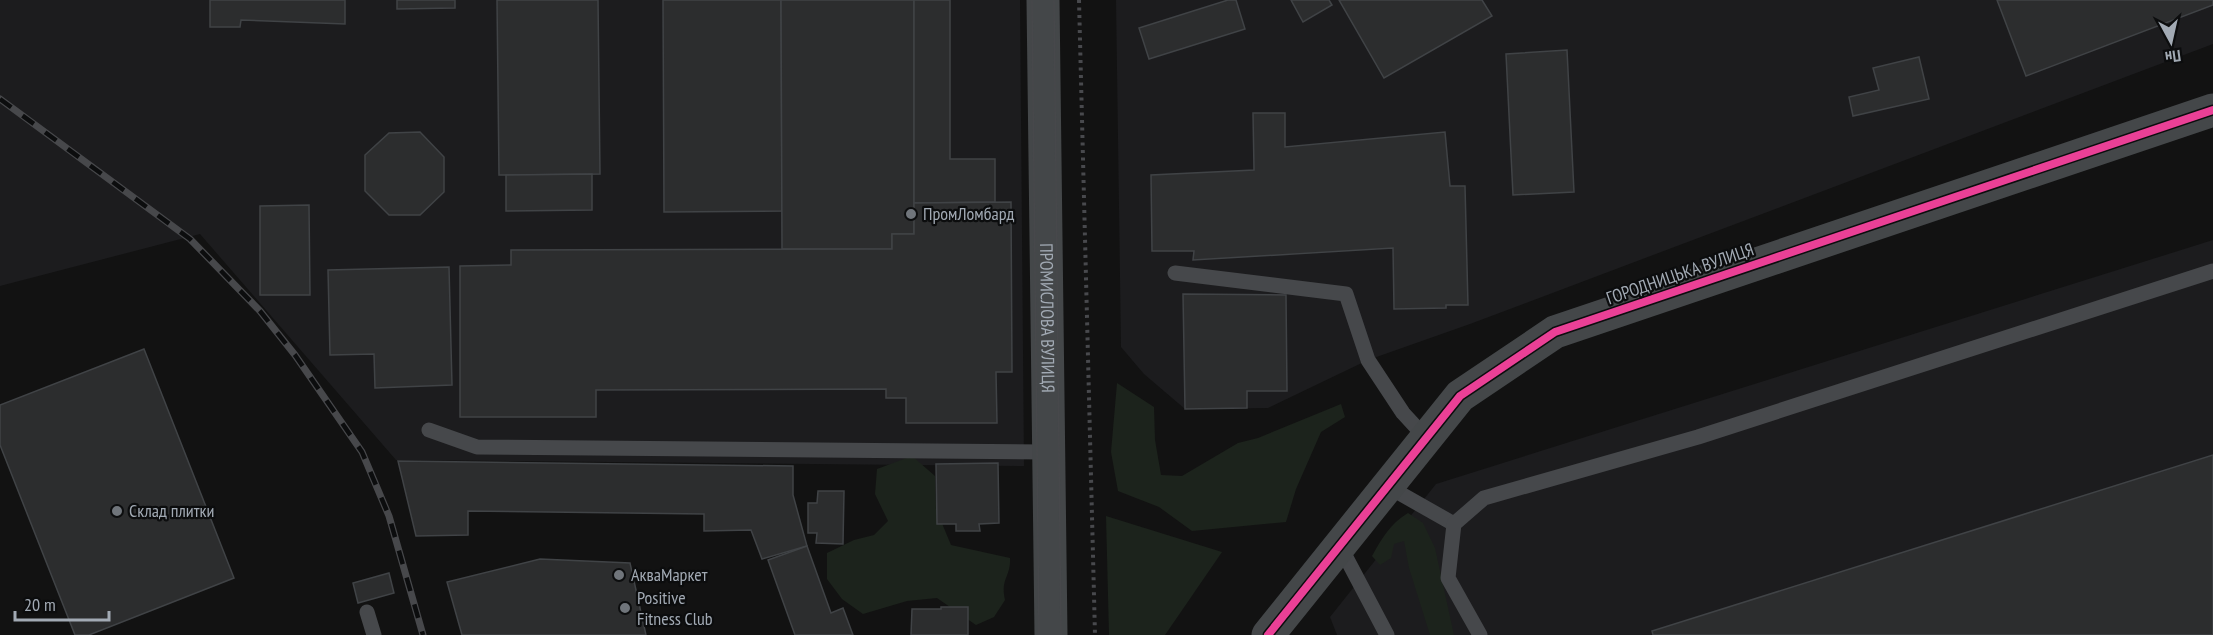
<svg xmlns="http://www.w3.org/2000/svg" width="2213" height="635" viewBox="0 0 2213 635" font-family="'PT Sans Narrow',sans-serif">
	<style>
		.built { fill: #1c1c1e }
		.green { fill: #1c231c }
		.building { fill: #2c2d2e; stroke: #404346; stroke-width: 1.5 }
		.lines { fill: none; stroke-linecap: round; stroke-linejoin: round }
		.path { stroke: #48494d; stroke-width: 4; stroke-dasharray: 3 4.5; stroke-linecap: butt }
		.lane { stroke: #46484b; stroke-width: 15 }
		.secondary { stroke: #444749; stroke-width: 33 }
		.tram { stroke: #47484b; stroke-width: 1.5 }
		.rail-casing { stroke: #47484b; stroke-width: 7 }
		.rail { stroke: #0c0d0e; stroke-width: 4.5; stroke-dasharray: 14; stroke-linecap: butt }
		.cycleway-casing { stroke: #0c0d0e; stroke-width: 11 }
		.cycleway { stroke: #ea4096; stroke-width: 8 }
		.poi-dot { fill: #70757b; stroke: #0c0d0e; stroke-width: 2 }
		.labels { text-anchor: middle; stroke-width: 4.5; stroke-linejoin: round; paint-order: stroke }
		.poi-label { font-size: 18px; fill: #a2aab4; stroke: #0c0d0e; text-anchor: start }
		.street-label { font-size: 18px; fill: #a2aab4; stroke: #0c0d0e }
	</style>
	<rect width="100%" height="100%" fill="#121212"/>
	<!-- built -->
	<g class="built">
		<polygon points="0,0 1020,0 1024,466 396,460 200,234 0,286"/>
		<polygon points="1116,0 2213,0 2213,44 1470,324 1368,360 1268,408 1185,409 1144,374 1121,347"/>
		<polygon points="2213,240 2213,635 1337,635 1330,617 1436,484"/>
	</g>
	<!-- green -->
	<g class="green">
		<polygon points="1117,383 1154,407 1155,440 1161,475 1182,476 1238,443 1258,438 1341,404 1345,417 1321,432 1296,489 1286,522 1192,531 1159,507 1118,491 1111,452"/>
		<path d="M 912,456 L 935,476 L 936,509 L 951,545 L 1010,558 C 1011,577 1000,578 1005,600 L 994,617 L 976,625 L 937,598 L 907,601 L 863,614 L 842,599 L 827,579 L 827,553 L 854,540 L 874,535 L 888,521 L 875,494 L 877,469 Z"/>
		<path d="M 1408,513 L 1423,523 L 1435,548 L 1454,635 L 1430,635 L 1409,568 L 1404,541 L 1394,544 L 1391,558 L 1380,565 L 1372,556 C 1382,538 1390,524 1408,513 Z"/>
		<polygon points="1106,516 1222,552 1165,635 1109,635"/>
	</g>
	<!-- building -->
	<g class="building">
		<polygon points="210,0 345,0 345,24 241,20 240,27 210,27"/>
		<polygon points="397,0 455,0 455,8 397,9"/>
		<polygon points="497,0 598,0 600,174 499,175"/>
		<polygon points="663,0 781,0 782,211 664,212"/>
		<polygon points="781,0 914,0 914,234 892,234 892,249 782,249"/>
		<polygon points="914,0 950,0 950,159 995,159 995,202 914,203"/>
		<polygon points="1228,0 1236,0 1245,29 1149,59 1139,28"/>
		<polygon points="1291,0 1329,0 1332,5 1303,22"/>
		<polygon points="1339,0 1482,0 1492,16 1384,78"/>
		<polygon points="1997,0 2213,0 2213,5 2026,76"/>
		<polygon points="1567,50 1574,192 1513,195 1506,54"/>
		<polygon points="1919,57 1929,99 1853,116 1849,97 1879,90 1873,68"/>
		<polygon points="1253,113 1285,113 1285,147 1445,132 1450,186 1465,186 1468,305 1446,305 1446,308 1394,309 1393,248 1193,260 1194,251 1152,251 1151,175 1254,170"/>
		<polygon points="420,132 444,157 444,192 420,215 389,215 365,191 365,155 389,133"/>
		<polygon points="592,174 592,210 506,211 506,175"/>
		<polygon points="1011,202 1012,372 996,372 997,423 906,423 906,398 886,398 886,389 596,390 596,417 460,417 460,266 511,265 511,250 892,249 892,234 914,234 914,203"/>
		<polygon points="309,205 310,295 260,295 260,206"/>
		<polygon points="449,267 452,385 375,388 374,354 330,355 328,270"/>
		<polygon points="1183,294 1286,295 1287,391 1247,391 1247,408 1185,409"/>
		<polygon points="144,349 234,578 89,635 75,635 0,445 0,405"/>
		<polygon points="2213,455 2213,635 1653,635 1652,631"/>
		<polygon points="398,461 793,466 793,495 807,546 762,559 751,530 704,531 704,514 468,511 468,535 416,536"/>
		<polygon points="998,463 999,523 979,524 980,531 956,531 956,524 937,524 936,464"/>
		<polygon points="818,491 844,491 843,544 816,543 817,533 808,533 808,503 817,503"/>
		<polygon points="807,546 831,613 843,608 853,635 795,635 768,560"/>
		<polygon points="540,559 630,563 646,635 462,635 447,582"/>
		<polygon points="389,573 394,593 358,603 353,583"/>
		<polygon points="941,607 968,607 968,635 911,635 912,609 941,609"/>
	</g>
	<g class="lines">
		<!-- path -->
		<polyline class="path" points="1079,0 1095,635"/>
		<!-- lane -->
		<g class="lane">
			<polyline points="1175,273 1346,294 1368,360 1403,413 1426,438"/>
			<polyline points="429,430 477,447 1047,452"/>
			<polyline points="1387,486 1454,524"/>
			<polyline points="1340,546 1387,635"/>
			<polyline points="367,612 374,635"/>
			<polyline points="1480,635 1448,578 1454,524 1484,498 1698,437 2213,271"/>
		</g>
		<!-- secondary -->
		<g class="secondary">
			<path id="s1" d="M 1043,0 L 1051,635"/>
			<polyline points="1268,635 1460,396 1555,332 2213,110"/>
		</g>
		<!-- tram -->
		<g class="tram">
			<polyline points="1032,0 1039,635"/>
			<polyline points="1054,0 1061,635"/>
		</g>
		<!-- rail casing -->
		<g class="rail-casing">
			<polyline id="rail" points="0,99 190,239 260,311 295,355 362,452 389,516 423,635"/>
		</g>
		<!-- rail -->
		<use href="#rail" class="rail"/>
		<!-- cycleway casing -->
		<g class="cycleway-casing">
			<polyline id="cycleway" points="1268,635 1460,396 1555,332 2213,110"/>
		</g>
		<!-- cycleway -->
		<use href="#cycleway" class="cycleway"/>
	</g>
	<!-- markers -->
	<g class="poi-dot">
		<circle cx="911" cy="214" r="6"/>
		<circle cx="117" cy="511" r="6"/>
		<circle cx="619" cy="575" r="6"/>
		<circle cx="625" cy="608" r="6"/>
	</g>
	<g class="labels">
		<!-- poi labels -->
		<g class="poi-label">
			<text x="923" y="220">ПромЛомбард</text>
			<text x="129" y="517">Склад плитки</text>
			<text x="631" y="581">АкваМаркет</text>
			<text x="637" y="604">Positive<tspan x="637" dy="21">Fitness Club</tspan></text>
		</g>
		<!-- street labels -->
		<g class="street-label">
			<text transform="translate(1680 274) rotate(-19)" y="6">ГОРОДНИЦЬКА ВУЛИЦЯ</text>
			<text dy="6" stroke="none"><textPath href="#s1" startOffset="318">ПРОМИСЛОВА ВУЛИЦЯ</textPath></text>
		</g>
	</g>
	<!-- north arrow -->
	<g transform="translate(2171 42) rotate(172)" stroke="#0c0d0e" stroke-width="4.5" paint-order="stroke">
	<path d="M0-4.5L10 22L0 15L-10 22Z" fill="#a2aab4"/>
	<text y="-9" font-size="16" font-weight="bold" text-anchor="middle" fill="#a2aab4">Пн</text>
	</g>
	<!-- scale -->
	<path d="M15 611v9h94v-9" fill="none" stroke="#a2aab4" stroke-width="3"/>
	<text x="24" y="611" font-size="18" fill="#a2aab4" stroke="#0c0d0e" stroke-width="4.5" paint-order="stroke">20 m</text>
</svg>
